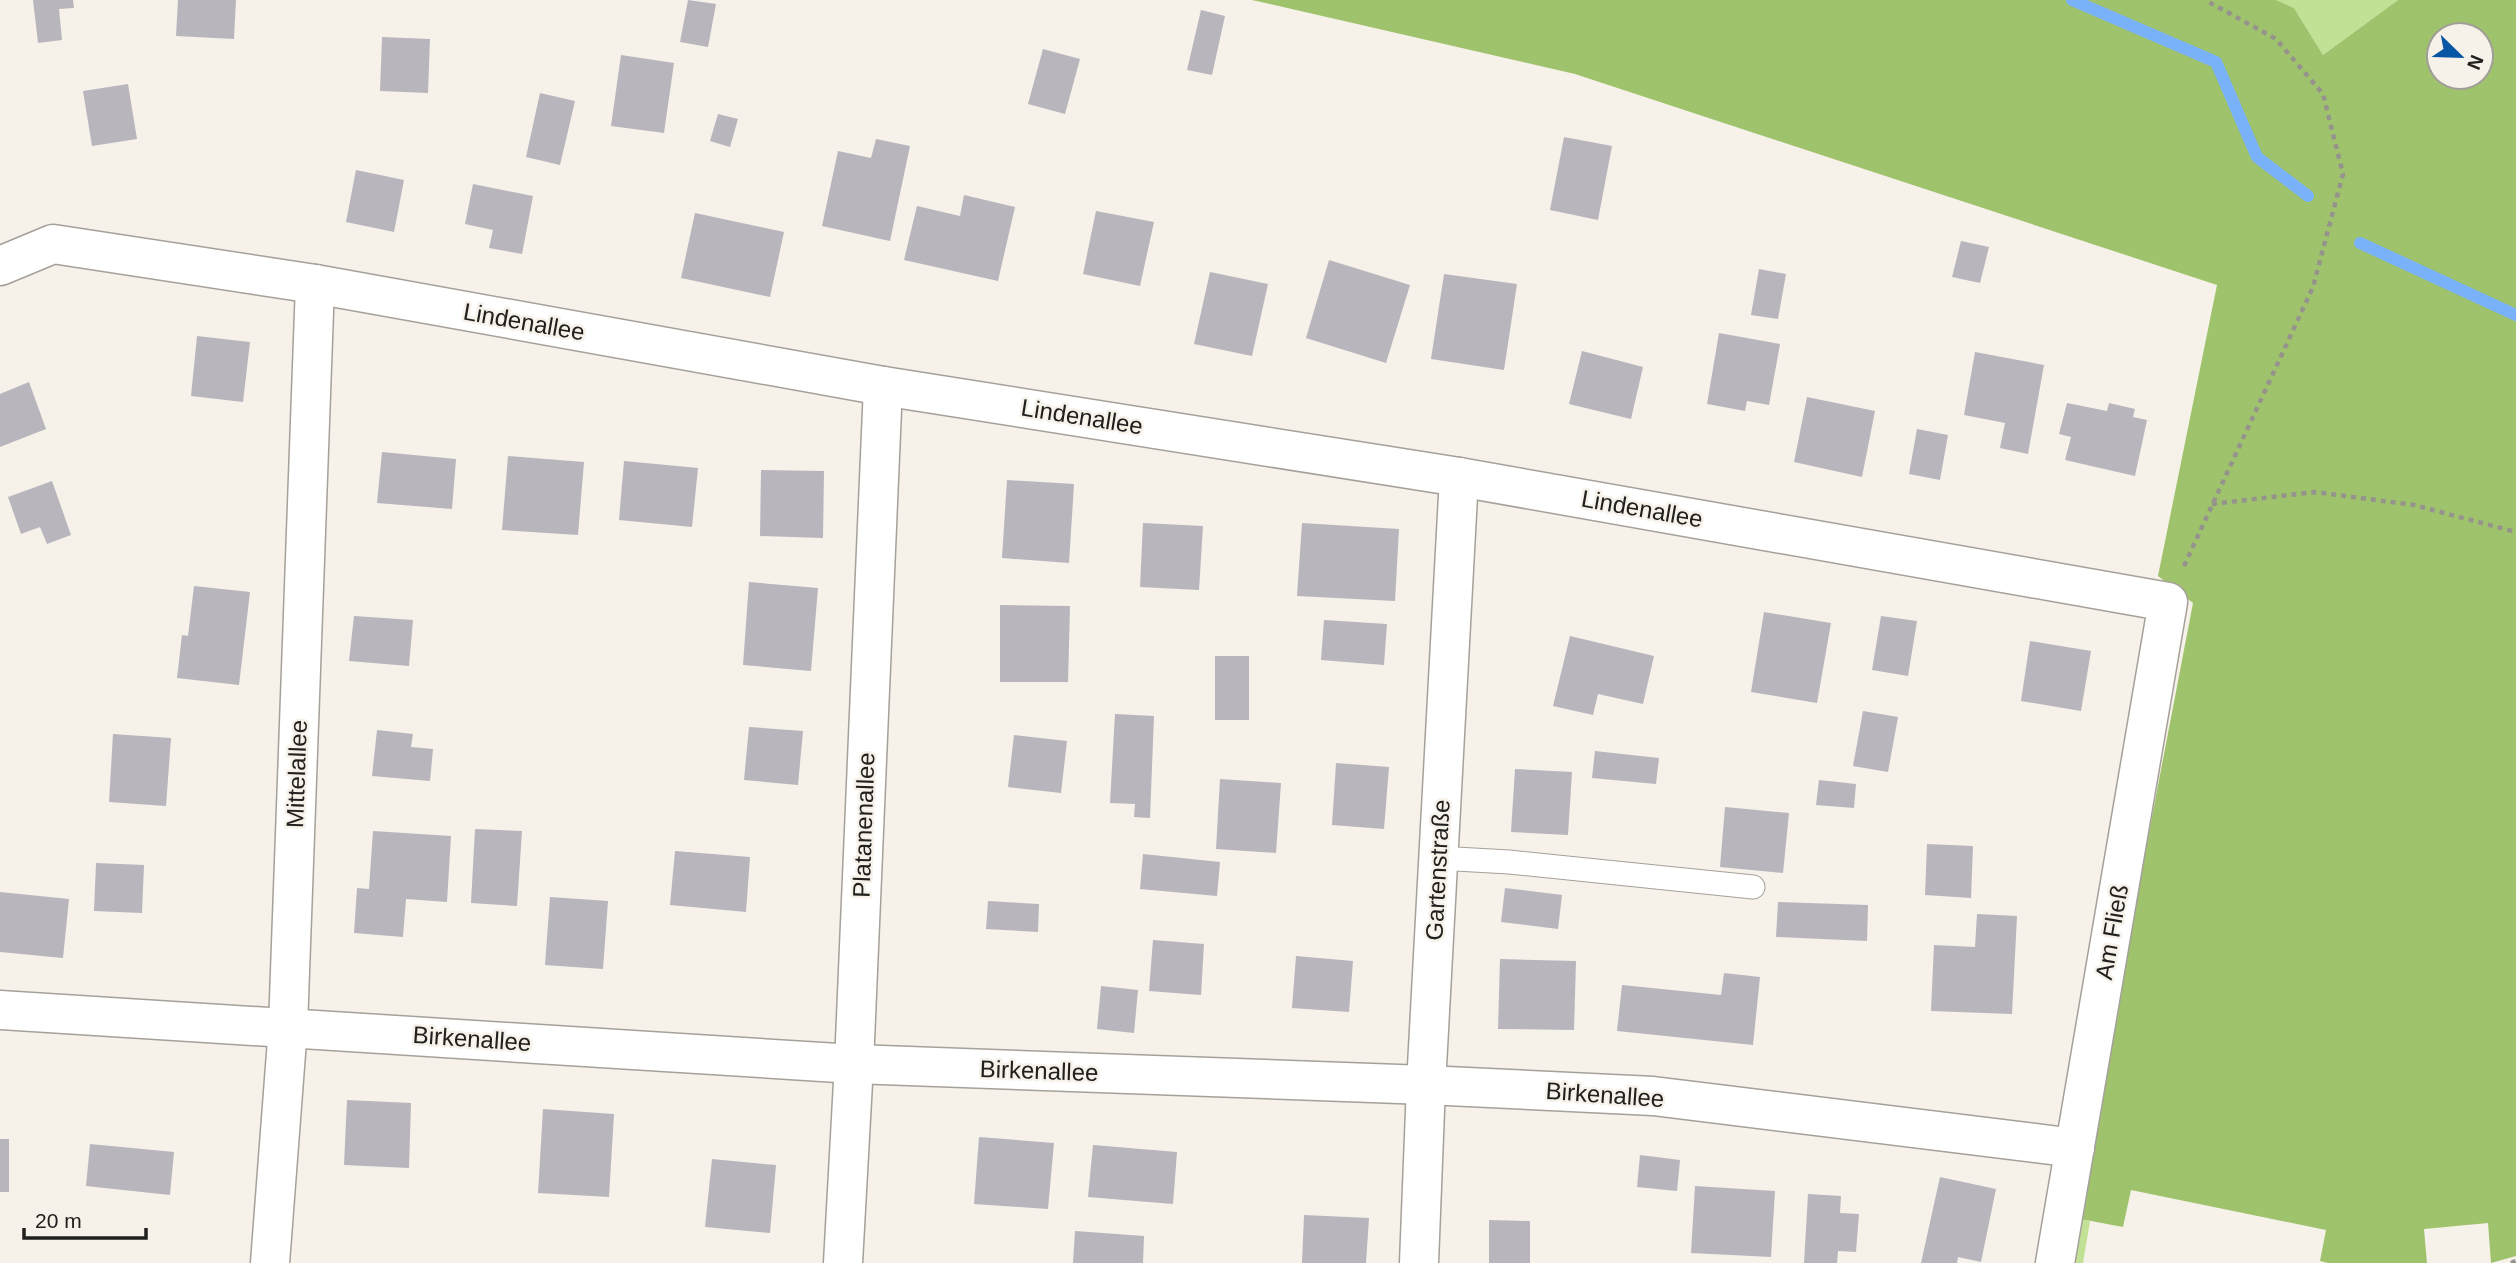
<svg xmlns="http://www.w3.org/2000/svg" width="2516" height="1263" viewBox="0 0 2516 1263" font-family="Helvetica,sans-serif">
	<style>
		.green { fill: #c1e194 }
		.forest { fill: #9fc26c; fill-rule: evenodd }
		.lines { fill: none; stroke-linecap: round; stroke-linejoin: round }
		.stream { stroke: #7ab2f9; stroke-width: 12 }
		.building { fill: #b9b5bd }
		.lane-casing { stroke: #a5a099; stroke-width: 25 }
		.street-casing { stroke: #a5a099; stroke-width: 41 }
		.path { stroke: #96938d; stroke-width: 4.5; stroke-dasharray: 5 5; stroke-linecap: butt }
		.lane { stroke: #fff; stroke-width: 23 }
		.street { stroke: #fff; stroke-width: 38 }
		.labels { text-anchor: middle; stroke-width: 5; stroke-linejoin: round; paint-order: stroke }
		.street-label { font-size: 24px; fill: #22201e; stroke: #f6f1e9 }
	</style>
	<rect width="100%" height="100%" fill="#f6f1e9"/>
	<!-- green -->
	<g class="green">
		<polygon points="2276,0 2398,0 2323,55 2294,8"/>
		<polygon points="2075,1218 2090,1221 2083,1263 2067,1263"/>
	</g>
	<!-- forest -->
	<path class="forest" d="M 1252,0 L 2276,0 L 2294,8 L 2323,55 L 2398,0 L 2516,0 L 2516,1256 L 2491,1263 L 2488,1223 L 2424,1229 L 2427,1263 L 2328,1263 L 2320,1261 L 2326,1230 L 2131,1190 L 2123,1227 L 2075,1218 L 2193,603 L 2158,576 L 2217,285 L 1575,74 ZM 2439,35 L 2481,35 L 2481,77 L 2439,77 Z"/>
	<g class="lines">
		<!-- stream -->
		<g class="stream">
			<polyline points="2072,0 2216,62 2257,157 2308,196"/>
			<polyline points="2360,243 2516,315"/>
		</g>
	</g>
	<!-- building -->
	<g class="building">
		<polygon points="33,0 73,0 74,8 59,9 62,40 38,43"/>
		<polygon points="178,0 236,0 234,39 176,36"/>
		<polygon points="688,0 716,4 708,47 680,42"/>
		<polygon points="1201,10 1225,16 1212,75 1187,70"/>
		<polygon points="382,37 430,39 428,93 380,91"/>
		<polygon points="1043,49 1080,59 1065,114 1028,104"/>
		<polygon points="621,55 674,63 664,133 611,126"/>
		<polygon points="128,84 137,139 92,146 83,91"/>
		<polygon points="540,93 575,101 560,165 526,157"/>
		<polygon points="718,114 738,119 730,147 710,141"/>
		<polygon points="1564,137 1612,146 1598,220 1550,210"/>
		<polygon points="876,139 910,146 890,241 822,226 838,151 871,158"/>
		<polygon points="356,170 404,180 394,232 346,222"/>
		<polygon points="473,184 533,196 522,254 489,248 493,230 465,224"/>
		<polygon points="964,195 1015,207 998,281 904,260 917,206 960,216"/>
		<polygon points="1096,211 1154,222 1140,286 1083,274"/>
		<polygon points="695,213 784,232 770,297 681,278"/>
		<polygon points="1961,241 1989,247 1980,283 1952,277"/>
		<polygon points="1329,260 1410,285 1386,363 1306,338"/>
		<polygon points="1759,269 1786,274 1778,319 1751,315"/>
		<polygon points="1210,272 1268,284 1252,356 1194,344"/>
		<polygon points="1444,274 1517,284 1504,370 1431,359"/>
		<polygon points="1719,333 1780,344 1769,405 1747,401 1745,411 1707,404"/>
		<polygon points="197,336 250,342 243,402 191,396"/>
		<polygon points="1582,351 1643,367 1631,419 1569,404"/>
		<polygon points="1975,352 2044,365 2028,454 2000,448 2005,423 1964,415"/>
		<polygon points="29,382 46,429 0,447 0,394"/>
		<polygon points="1807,397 1875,411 1862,477 1794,462"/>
		<polygon points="2067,403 2107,411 2109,403 2135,409 2133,417 2147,420 2135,476 2065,460 2071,437 2059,434"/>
		<polygon points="1917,429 1948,435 1940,480 1909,474"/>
		<polygon points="382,452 456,459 452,509 377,503"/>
		<polygon points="508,456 584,462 578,535 502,530"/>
		<polygon points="624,461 698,468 692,527 619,520"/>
		<polygon points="761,470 824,471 823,538 760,536"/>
		<polygon points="1007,480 1074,484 1069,563 1002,558"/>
		<polygon points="52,481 71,535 47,544 40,527 21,534 8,497"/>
		<polygon points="1143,523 1203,526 1199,590 1140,587"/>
		<polygon points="1302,523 1399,529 1395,601 1297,596"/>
		<polygon points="749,582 818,588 811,671 743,665"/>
		<polygon points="194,586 250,592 239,685 177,678 182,635 188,636"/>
		<polygon points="1000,605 1070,606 1068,682 1000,682"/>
		<polygon points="1764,612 1831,623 1817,703 1751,692"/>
		<polygon points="354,616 413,620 409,666 349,661"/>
		<polygon points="1881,616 1917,621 1908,676 1872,670"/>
		<polygon points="1324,620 1387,624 1384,665 1321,660"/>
		<polygon points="1570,636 1654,656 1643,704 1598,694 1593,715 1553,706"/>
		<polygon points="2030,641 2091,651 2081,711 2021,701"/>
		<rect x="1215" y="656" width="34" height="64"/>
		<polygon points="1863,711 1898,717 1888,772 1853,766"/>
		<polygon points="1115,714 1154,716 1150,818 1134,817 1135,804 1110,803"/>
		<polygon points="749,727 803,731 798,785 744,780"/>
		<polygon points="377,730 413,734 411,747 433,749 430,781 372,776"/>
		<polygon points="113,734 171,738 166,806 109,802"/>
		<polygon points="1014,735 1067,741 1061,793 1008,787"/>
		<polygon points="1595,751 1659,758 1656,784 1592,778"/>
		<polygon points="1336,763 1389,767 1384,829 1332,825"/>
		<polygon points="1515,769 1572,772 1568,835 1511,832"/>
		<polygon points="1220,779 1281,783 1276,853 1216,849"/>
		<polygon points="1819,780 1856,784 1854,808 1816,805"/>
		<polygon points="1725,807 1789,813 1783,873 1720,867"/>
		<polygon points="475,829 522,831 517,906 471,903"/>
		<polygon points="373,831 451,836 447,902 406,899 403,937 354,933 357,888 369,889"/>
		<polygon points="1927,844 1973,846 1971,898 1925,895"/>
		<polygon points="675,851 750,857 746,912 670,905"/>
		<polygon points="1143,854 1220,862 1217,896 1140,889"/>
		<polygon points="96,863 144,865 142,913 94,911"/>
		<polygon points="1505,888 1562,895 1558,929 1501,922"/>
		<polygon points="0,892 69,899 63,958 0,952"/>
		<polygon points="550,897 608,901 603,969 545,965"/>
		<polygon points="988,901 1039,904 1038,932 986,929"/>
		<polygon points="1778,902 1868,905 1867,941 1776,937"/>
		<polygon points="1977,914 2017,916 2012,1014 1931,1011 1934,945 1975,947"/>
		<polygon points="1153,940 1204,944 1201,995 1149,991"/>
		<polygon points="1296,956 1353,961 1349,1012 1292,1008"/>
		<polygon points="1500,959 1576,961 1574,1030 1498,1029"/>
		<polygon points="1724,973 1760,977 1753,1045 1617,1031 1622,985 1721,995"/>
		<polygon points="1101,986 1138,990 1134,1033 1097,1029"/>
		<polygon points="347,1100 411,1103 409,1168 344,1165"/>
		<polygon points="543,1109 614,1114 609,1197 538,1193"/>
		<polygon points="979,1137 1054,1143 1048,1209 974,1204"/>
		<rect x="0" y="1139" width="9" height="53"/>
		<polygon points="90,1144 174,1152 170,1195 86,1186"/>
		<polygon points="1093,1145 1177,1152 1173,1204 1088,1197"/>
		<polygon points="1640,1155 1680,1160 1677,1191 1637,1187"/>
		<polygon points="712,1159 776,1165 770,1233 705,1227"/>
		<polygon points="1940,1177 1996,1189 1981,1262 1958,1257 1957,1263 1921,1263"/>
		<polygon points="1695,1186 1775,1191 1771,1257 1691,1253"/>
		<polygon points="1808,1194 1841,1196 1840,1213 1859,1214 1856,1252 1838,1251 1837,1263 1804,1263"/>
		<polygon points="1304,1215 1369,1218 1366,1263 1302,1263"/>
		<polygon points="1489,1220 1530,1221 1530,1263 1489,1263"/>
		<polygon points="1075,1231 1144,1236 1143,1263 1073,1263"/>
	</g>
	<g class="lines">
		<!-- lane casing -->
		<g class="lane-casing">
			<polyline id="lane" points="1438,858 1509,862 1753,887"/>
		</g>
		<!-- street casing -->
		<g class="street-casing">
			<g id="street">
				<polyline points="0,266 53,244 315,284 883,386 1459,477 2168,602 2055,1263"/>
				<polyline points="0,1010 854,1064 1426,1085 1653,1096 2075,1148"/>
				<polyline points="270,1263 288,1027 315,284"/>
				<polyline points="843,1263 854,1064 883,386"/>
				<polyline points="1419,1263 1426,1085 1459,477"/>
			</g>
		</g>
		<!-- path -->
		<g class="path">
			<polyline points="2212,504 2315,492 2414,505 2516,532"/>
			<polyline points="2184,566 2313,287 2343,174 2323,94 2276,39 2205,0"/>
			<polyline points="2511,1263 2516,1261"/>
		</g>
		<!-- lane -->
		<use href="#lane" class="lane"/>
		<!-- street -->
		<use href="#street" class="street"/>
	</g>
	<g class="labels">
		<!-- street labels -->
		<g class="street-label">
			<text transform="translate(524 322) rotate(10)" y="8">Lindenallee</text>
			<text transform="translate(1082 417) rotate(9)" y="8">Lindenallee</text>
			<text transform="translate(1642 509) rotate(10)" y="8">Lindenallee</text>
			<text transform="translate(297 774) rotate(-88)" y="8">Mittelallee</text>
			<text transform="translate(864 825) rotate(-88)" y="8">Platanenallee</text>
			<text transform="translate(1438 870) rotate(-87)" y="8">Gartenstraße</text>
			<text transform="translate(2112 932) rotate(-80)" y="8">Am Fließ</text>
			<text transform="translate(472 1039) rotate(4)" y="8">Birkenallee</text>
			<text transform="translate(1039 1071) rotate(2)" y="8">Birkenallee</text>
			<text transform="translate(1605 1095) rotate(4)" y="8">Birkenallee</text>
		</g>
	</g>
	<!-- north arrow -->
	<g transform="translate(2460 56) rotate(113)"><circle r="33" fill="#f6f1e9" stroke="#a19d98" stroke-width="2"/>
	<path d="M0-5L12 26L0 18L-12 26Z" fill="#0857a5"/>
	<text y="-10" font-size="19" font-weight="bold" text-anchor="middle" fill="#22201e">N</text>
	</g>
	<!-- scale -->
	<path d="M24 1228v10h122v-10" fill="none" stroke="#22201e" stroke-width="3.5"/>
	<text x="35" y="1228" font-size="21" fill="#22201e" stroke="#f6f1e9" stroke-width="5" paint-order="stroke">20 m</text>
</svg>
